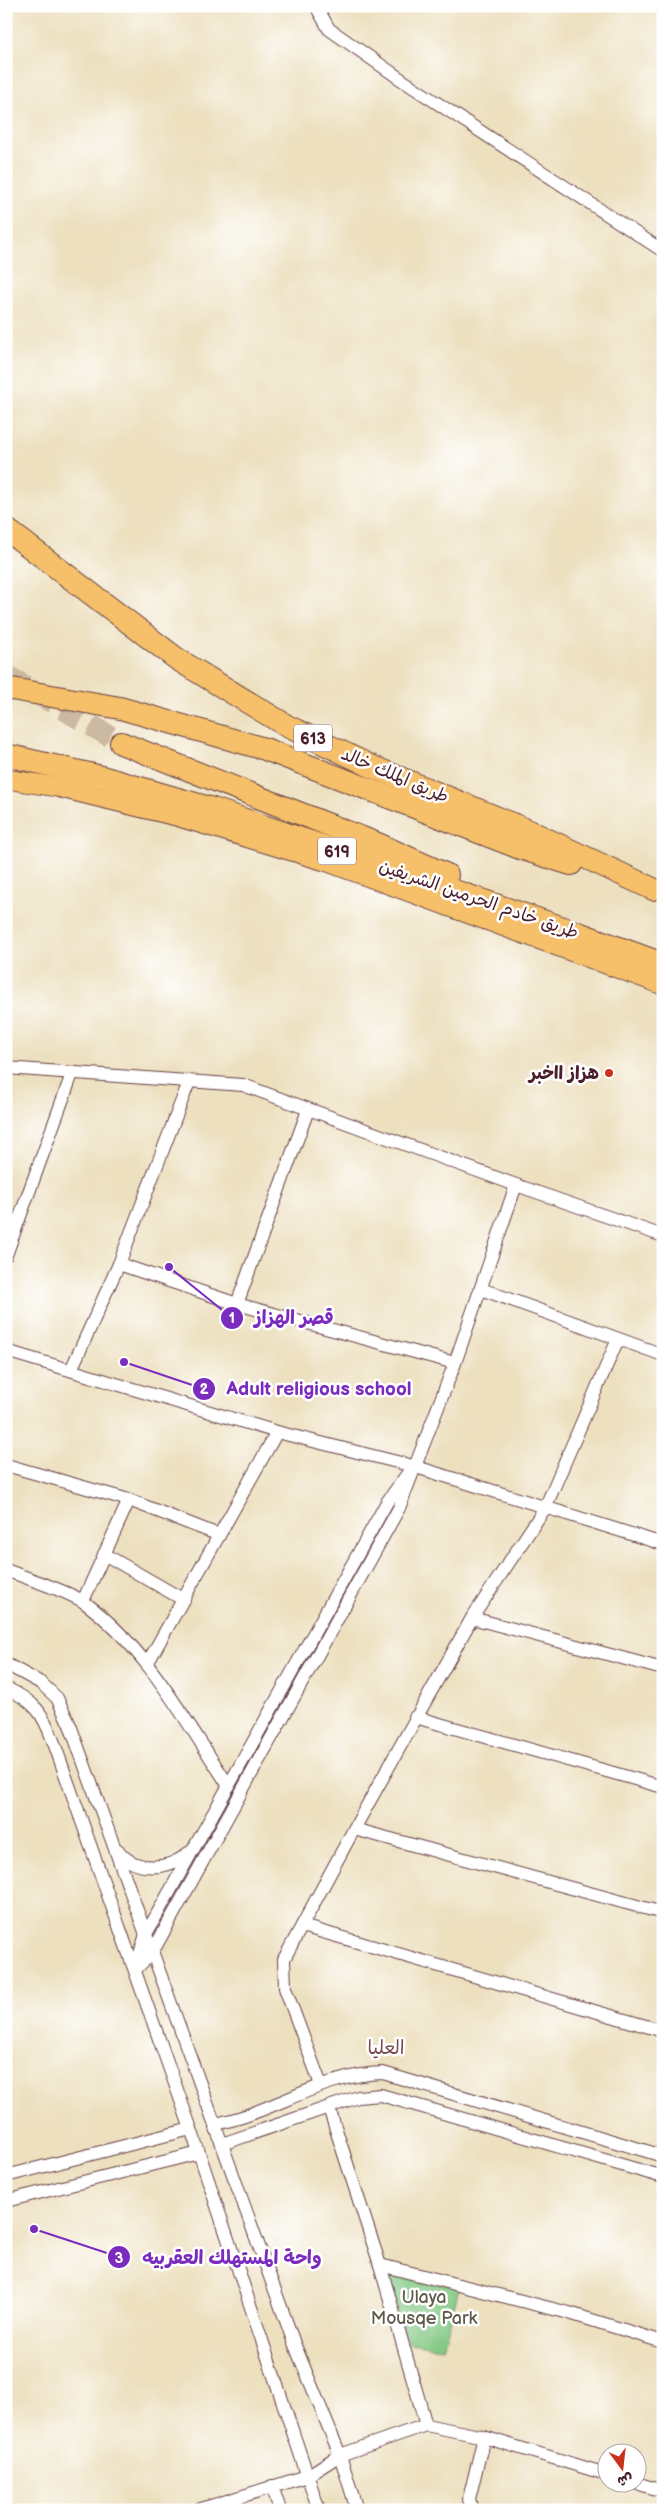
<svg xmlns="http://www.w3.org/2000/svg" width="669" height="2516" viewBox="0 0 669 2516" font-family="'Balsamiq Sans','Playpen Sans Arabic',sans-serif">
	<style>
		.green { fill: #82c883; stroke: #667457 }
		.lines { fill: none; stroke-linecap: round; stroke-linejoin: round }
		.highway-tunnel { stroke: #ccb9a1; stroke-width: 22; stroke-dasharray: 22 11; stroke-linecap: butt }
		.street-casing { stroke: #623c41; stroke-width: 14 }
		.primary-casing { stroke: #623c41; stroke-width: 21 }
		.highway-casing { stroke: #623c41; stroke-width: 24 }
		.street { stroke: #fff; stroke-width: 12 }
		.primary { stroke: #f6c06b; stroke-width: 19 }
		.highway { stroke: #f6c06b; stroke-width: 22 }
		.poi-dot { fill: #c8321e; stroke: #fff; stroke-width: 2 }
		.labels { text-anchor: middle; stroke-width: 5; stroke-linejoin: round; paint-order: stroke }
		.shield { fill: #fff; stroke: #80626b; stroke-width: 1 }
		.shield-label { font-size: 16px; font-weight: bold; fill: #4a1f2b }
		.street-label { font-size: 18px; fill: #4a1f2b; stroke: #fff }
		.poi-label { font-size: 18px; font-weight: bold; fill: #4a1f2b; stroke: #fff; text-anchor: end }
		.park-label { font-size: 18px; fill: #5e5a4a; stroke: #fff }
		.neighbourhood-label { font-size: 19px; fill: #77494d; stroke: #fff }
		.leader { fill: none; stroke: #7b2cbf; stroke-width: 2 }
		.callout-dot { fill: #7b2cbf; stroke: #fff; stroke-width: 2 }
		.mark-label { font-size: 15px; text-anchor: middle; font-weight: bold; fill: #fff }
		.callout-label { font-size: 19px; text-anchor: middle; font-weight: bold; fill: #7b2cbf; stroke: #fff; stroke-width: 5; stroke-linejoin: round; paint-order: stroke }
	</style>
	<rect width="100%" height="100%" fill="#fff"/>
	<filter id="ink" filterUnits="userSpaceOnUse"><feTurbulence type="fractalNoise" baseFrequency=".02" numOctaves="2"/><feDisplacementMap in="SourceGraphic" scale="10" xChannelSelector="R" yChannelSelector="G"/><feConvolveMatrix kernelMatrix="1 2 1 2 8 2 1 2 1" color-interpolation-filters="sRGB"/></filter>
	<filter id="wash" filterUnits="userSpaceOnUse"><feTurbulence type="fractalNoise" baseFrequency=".0096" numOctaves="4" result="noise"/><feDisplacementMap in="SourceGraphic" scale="20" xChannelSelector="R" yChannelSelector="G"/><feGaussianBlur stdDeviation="1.12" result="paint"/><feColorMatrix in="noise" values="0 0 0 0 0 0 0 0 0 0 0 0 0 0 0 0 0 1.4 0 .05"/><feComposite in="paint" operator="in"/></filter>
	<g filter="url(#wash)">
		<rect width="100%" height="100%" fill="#ede0bf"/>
		<!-- green -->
		<polygon class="green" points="380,2265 459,2288 443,2348 408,2343"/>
	</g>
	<g filter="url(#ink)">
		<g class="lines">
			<!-- highway-tunnel -->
			<polyline class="highway-tunnel" points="6,675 121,743"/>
			<!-- street casing -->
			<g class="street-casing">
				<g id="street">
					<polyline points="316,6 329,29 402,80 663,251"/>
					<polyline points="6,1068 243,1085 516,1185"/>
					<polyline points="6,1255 72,1074"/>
					<polyline points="119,1264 237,1304 455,1363"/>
					<polyline points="481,1289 663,1355"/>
					<polyline points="237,1304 308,1110"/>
					<polyline points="6,1351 277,1432 413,1466 663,1544"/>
					<polyline points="71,1370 119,1264 189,1082"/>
					<polyline points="6,1465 129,1500 219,1535"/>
					<polyline points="413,1466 387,1502 146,1934 135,1970 153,1951 399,1508 455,1363 516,1185 663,1236"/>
					<polyline points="104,1554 184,1600"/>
					<path d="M 6,1570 C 26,1578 68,1591 84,1602 C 147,1648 186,1722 229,1786"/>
					<polyline points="83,1601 129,1500"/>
					<polyline points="472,1618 663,1669"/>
					<polyline points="6,1664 41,1683 57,1698 70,1725 294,2343 340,2455 357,2510"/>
					<polyline points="147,1664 277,1432"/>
					<path d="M 6,1688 C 36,1702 43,1713 54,1743 L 191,2129 L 319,2510"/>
					<polyline points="415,1717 663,1787"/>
					<polyline points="354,1829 663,1913"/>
					<path d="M 118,1850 C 134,1873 170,1870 188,1853"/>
					<polyline points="302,1926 663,2031"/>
					<polyline points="321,2085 285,1988 284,1959 354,1829 472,1618 545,1508 618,1339"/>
					<polyline points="329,2108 380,2265 426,2425"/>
					<path d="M 216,2124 C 228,2121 241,2118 253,2113 C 296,2097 336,2074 383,2073 L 663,2156"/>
					<polyline points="222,2144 358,2097 381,2095 663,2177"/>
					<polyline points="6,2176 191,2129"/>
					<polyline points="6,2201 199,2153"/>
					<polyline points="380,2265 569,2313 663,2342"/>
					<polyline points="636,2483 663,2491"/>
					<polyline points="272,2486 280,2510"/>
					<polyline points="198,2510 307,2476 340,2455 426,2425 484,2437 606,2474"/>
					<polyline points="472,2510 469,2499 484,2437"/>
				</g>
			</g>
			<!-- primary casing -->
			<g class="primary-casing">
				<polyline id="primary" points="6,779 57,787 176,816 328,862 663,985"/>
			</g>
			<!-- highway casing -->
			<g class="highway-casing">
				<g id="highway">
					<polyline points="6,529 177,659 287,726 373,767 527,830 653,889"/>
					<polyline points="6,688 120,708 265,749 520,848 571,864"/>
					<polyline points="121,743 380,845 447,875"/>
					<polyline points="6,755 102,777 213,809 581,934 663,964"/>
				</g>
			</g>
			<!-- street -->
			<use href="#street" class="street"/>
			<!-- primary -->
			<use href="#primary" class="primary"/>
			<!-- highway -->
			<use href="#highway" class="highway"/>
		</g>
	</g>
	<!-- markers -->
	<circle class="poi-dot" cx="609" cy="1073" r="5"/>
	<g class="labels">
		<!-- shield labels -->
		<g class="shield">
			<rect x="294" y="724.5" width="38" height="27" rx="4"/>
			<rect x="318" y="837.5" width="38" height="27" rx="4"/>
		</g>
		<g class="shield-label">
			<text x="313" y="744">613</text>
			<text x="337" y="857">619</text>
		</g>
		<!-- street labels -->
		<g class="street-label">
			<text transform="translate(395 775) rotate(23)" y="6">طريق الملك خالد</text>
			<text transform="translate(479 899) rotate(19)" y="6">طريق خادم الحرمين الشريفين</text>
		</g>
		<!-- poi labels -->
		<g class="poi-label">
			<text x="599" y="1079">هزاز ااخبر</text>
		</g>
		<!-- park labels -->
		<g class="park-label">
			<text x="424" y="2303">Ulaya<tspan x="424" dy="21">Mousqe Park</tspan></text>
		</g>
		<!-- neighbourhood labels -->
		<g class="neighbourhood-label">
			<text x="386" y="2054">العليا</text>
		</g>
	</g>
	<!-- callouts -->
	<path class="leader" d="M169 1267L232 1318M124 1362L204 1389M34 2229L119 2257"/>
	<g class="callout-dot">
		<circle cx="169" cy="1267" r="5"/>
		<circle cx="124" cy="1362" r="5"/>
		<circle cx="34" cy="2229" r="5"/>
		<circle cx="232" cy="1318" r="12"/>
		<circle cx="204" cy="1389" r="12"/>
		<circle cx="119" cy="2257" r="12"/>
	</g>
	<g class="mark-label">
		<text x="232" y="1323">1</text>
		<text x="204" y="1394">2</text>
		<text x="119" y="2263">3</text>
	</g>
	<g class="callout-label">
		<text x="294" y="1324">قصر الهزاز</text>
		<text x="319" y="1395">Adult religious school</text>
		<text x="232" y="2264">واحة المستهلك العقربيه</text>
	</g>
	<!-- margin -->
	<rect width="669" height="2516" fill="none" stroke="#fff" stroke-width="25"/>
	<!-- north arrow -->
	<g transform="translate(622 2468) rotate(165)"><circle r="24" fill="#ffffff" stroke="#b7a5aa"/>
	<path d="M0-4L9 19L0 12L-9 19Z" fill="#c8321e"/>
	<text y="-8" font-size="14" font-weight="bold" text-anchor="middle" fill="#4a1f2b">ش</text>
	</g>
</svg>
